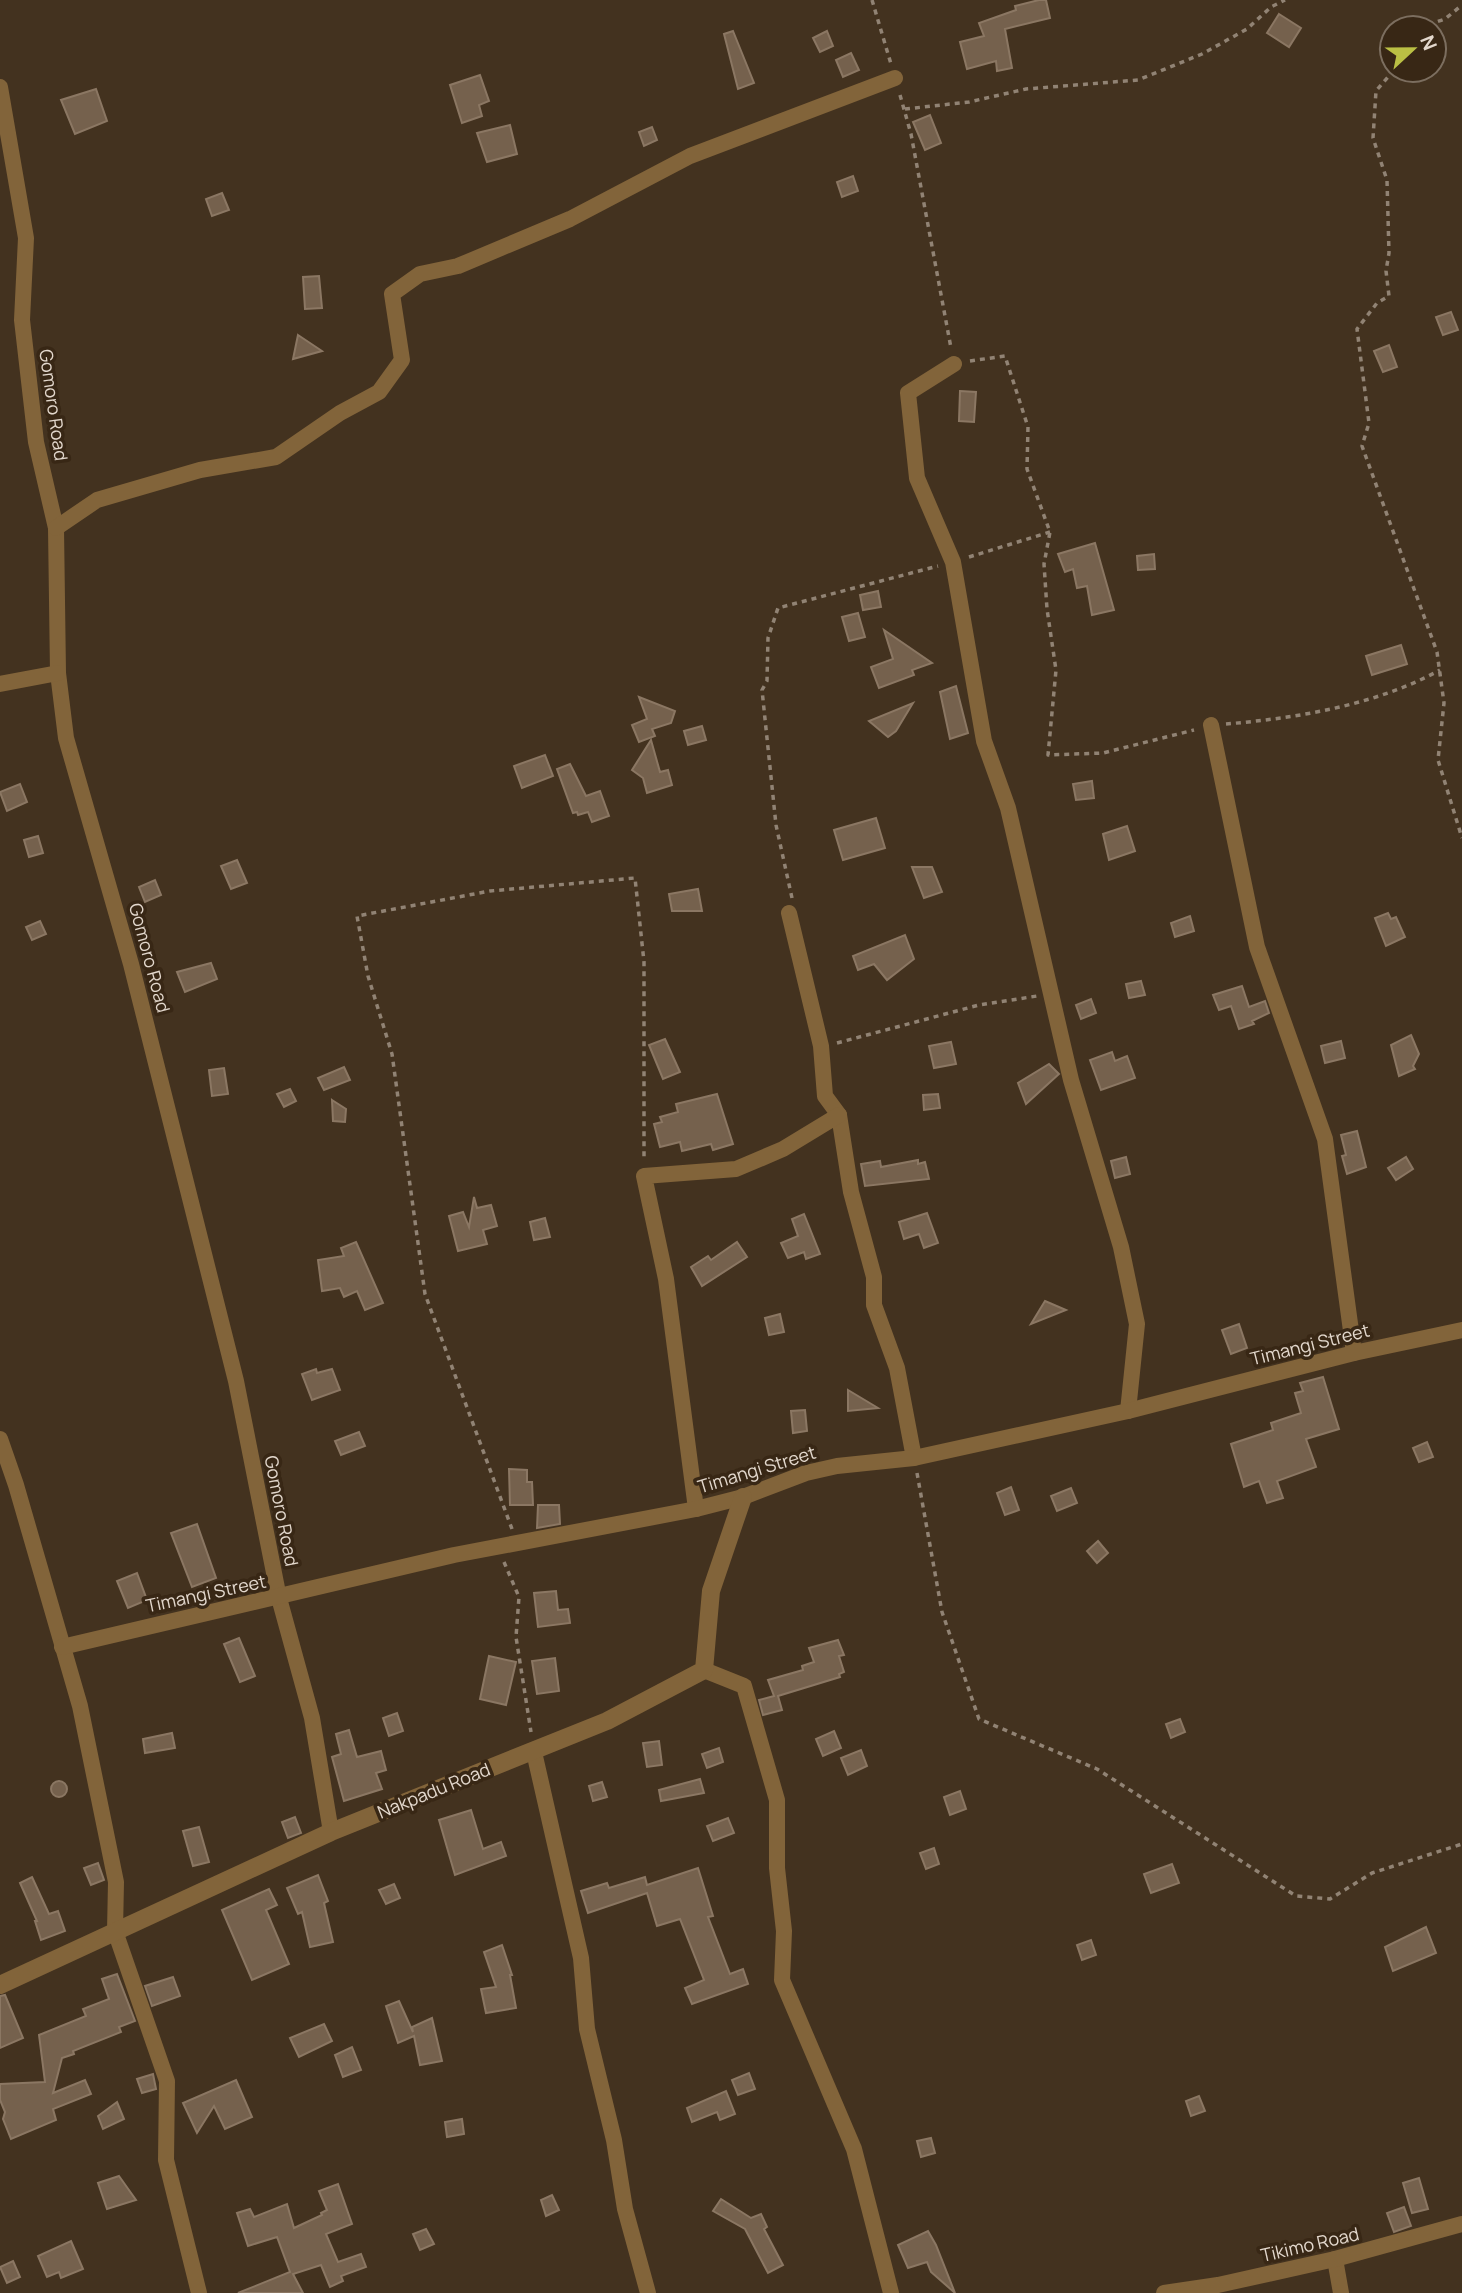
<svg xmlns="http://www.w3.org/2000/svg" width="1462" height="2293" viewBox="0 0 1462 2293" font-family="Manrope,sans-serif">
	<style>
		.building { fill: #75614d; stroke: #8b7763; stroke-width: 2 }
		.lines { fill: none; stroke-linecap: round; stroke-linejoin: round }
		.path { stroke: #918374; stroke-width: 3.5; stroke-dasharray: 5 5; stroke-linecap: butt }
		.minor { stroke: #82643a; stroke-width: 16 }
		.tertiary { stroke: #82643a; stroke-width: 18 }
		.labels { text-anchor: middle; stroke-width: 7; stroke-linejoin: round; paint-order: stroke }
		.street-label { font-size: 18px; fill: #e3d8cd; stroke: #382715 }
	</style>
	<rect width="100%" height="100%" fill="#43321f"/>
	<!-- building -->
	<g class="building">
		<polygon points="1039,0 1046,0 1050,18 1005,29 1012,68 997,71 996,61 967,69 960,42 984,36 979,23 1016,10 1015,6"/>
		<polygon points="1279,14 1301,28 1289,47 1267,33"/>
		<polygon points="733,31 754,83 738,89 724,34"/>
		<polygon points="827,31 833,46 820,52 813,38"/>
		<polygon points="851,53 859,70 843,77 836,60"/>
		<polygon points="480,75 489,101 479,105 482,116 462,123 450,85"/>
		<polygon points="96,89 107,121 75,134 61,100"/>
		<polygon points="930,115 941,143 925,150 913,122"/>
		<polygon points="510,125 517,154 487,162 477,133"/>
		<polygon points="652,127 657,140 644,146 639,132"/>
		<polygon points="853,176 858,191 842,197 837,182"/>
		<polygon points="222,193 229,210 212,216 206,199"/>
		<polygon points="319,276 322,308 305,309 303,277"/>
		<polygon points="1451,312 1458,330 1443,335 1436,317"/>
		<polygon points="298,335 322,351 293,359"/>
		<polygon points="1389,345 1397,367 1383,372 1374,351"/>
		<polygon points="960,391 976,392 974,422 959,421"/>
		<polygon points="1095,543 1114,610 1092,615 1087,586 1077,588 1073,569 1065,572 1058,554"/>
		<polygon points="1154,554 1155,569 1138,570 1137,556"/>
		<polygon points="878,591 881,607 863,610 860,595"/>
		<polygon points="858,613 865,637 849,641 842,617"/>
		<polygon points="884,630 932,663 912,670 914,675 879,688 871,667 893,659"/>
		<polygon points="1401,645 1407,664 1372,675 1366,656"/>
		<polygon points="956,686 968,733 950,739 940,692"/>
		<polygon points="639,697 675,711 671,723 652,729 655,736 639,742 632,725 647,719"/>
		<polygon points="913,703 896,731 888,737 869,721"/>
		<polygon points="702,726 706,740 688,745 684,731"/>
		<polygon points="651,740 660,772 668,770 672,785 647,793 643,778 632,770"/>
		<polygon points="545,755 553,776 522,788 514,766"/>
		<polygon points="570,764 586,796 600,791 609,816 592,822 588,812 578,815 577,812 573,813 557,769"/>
		<polygon points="1092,781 1094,798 1076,800 1073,784"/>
		<polygon points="20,784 27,802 7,811 0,792"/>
		<polygon points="876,818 885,848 843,860 834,830"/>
		<polygon points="1127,826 1135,851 1109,860 1103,834"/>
		<polygon points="38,836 43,853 29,857 24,840"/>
		<polygon points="237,860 247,883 231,889 221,866"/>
		<polygon points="912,867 932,867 942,892 924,898"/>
		<polygon points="155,880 161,895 145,902 139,887"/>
		<polygon points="698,889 702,911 672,911 669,894"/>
		<polygon points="1388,913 1391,919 1396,917 1405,937 1386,946 1375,918"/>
		<polygon points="1190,916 1194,931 1175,937 1171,923"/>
		<polygon points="40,921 46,934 32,940 26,927"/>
		<polygon points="905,935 914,959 887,980 874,964 858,970 853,956"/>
		<polygon points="211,963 217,979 185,992 177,972"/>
		<polygon points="1141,981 1145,995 1129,998 1126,984"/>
		<polygon points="1242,986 1249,1007 1265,1001 1269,1013 1252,1021 1254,1024 1239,1029 1231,1006 1219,1010 1213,995"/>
		<polygon points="1091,999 1096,1013 1081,1019 1076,1005"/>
		<polygon points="1411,1035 1419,1054 1413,1066 1415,1069 1399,1076 1391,1045"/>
		<polygon points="665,1039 680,1072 663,1079 649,1045"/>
		<polygon points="1341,1041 1345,1058 1325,1063 1321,1046"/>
		<polygon points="951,1042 956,1064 934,1068 929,1046"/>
		<polygon points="1112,1052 1115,1061 1127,1056 1135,1078 1101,1090 1090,1060"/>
		<polygon points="1049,1064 1059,1074 1026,1104 1018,1083"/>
		<polygon points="344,1067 350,1080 324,1090 318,1078"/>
		<polygon points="224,1068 228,1094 212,1096 209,1070"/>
		<polygon points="290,1089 296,1101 284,1107 277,1094"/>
		<polygon points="717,1094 733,1144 713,1150 711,1144 682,1151 680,1142 660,1147 654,1124 662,1122 660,1117 678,1112 676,1104"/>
		<polygon points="938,1094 940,1108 924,1110 923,1095"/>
		<polygon points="332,1100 346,1109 345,1122 333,1121"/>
		<polygon points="1357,1131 1366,1167 1347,1174 1342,1156 1346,1155 1341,1135"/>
		<polygon points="1126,1157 1130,1174 1115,1178 1111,1161"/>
		<polygon points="1406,1157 1413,1169 1396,1180 1388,1168"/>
		<polygon points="918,1160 918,1164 925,1162 929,1179 865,1186 861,1164 880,1161 881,1167"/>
		<polygon points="474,1197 477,1208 491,1205 497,1226 483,1230 487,1244 458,1251 449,1216 463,1212 469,1227"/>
		<polygon points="927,1213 938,1243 924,1248 919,1234 904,1239 899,1222"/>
		<polygon points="804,1214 820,1254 806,1259 804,1252 788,1258 781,1243 798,1236 792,1219"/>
		<polygon points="545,1218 550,1237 534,1240 530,1222"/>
		<polygon points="356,1242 383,1303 365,1310 357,1291 344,1297 340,1288 322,1291 318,1260 344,1256 341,1248"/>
		<polygon points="737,1242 747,1257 702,1286 691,1267 708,1256 711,1260"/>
		<polygon points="1045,1301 1066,1310 1031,1324"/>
		<polygon points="780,1314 784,1332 769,1335 765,1318"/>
		<polygon points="1239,1324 1247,1348 1231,1354 1222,1330"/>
		<polygon points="316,1369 317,1373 332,1369 340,1390 312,1400 302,1374"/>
		<polygon points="1323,1377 1339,1429 1306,1439 1316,1467 1277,1481 1283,1498 1267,1503 1259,1481 1244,1487 1231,1444 1273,1430 1271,1423 1301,1413 1295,1393 1303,1391 1300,1383"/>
		<polygon points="848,1390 878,1408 848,1411"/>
		<polygon points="805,1410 807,1431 793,1433 791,1411"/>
		<polygon points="359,1432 365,1446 341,1455 335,1441"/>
		<polygon points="1427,1442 1433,1457 1419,1462 1413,1448"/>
		<polygon points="509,1469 527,1470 527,1482 532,1482 533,1505 510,1505"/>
		<polygon points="1011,1487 1019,1510 1005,1515 997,1493"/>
		<polygon points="1071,1488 1077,1503 1057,1511 1051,1496"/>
		<polygon points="538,1505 559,1505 560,1524 537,1528"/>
		<polygon points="197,1524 216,1578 192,1587 171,1533"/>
		<polygon points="1098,1541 1108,1553 1097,1563 1087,1551"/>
		<polygon points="137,1573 147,1600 128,1608 117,1581"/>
		<polygon points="556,1591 558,1610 568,1609 570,1623 538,1627 534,1593"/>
		<polygon points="239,1638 255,1676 240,1682 224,1644"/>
		<polygon points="838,1640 844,1655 839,1656 844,1672 839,1674 840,1677 778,1696 782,1710 763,1715 759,1700 774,1696 768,1680 803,1670 802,1666 814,1662 809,1648"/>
		<polygon points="489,1656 516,1662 506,1705 480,1699"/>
		<polygon points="555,1658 559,1691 537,1694 532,1661"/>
		<polygon points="397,1713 403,1731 389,1736 383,1718"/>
		<polygon points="1180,1719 1185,1732 1171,1738 1166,1724"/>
		<polygon points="349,1730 357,1757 381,1751 386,1770 376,1773 382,1789 344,1801 332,1757 341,1754 336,1734"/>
		<polygon points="834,1731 841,1748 823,1756 816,1739"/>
		<polygon points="172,1733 175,1748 145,1753 143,1739"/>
		<polygon points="659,1741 662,1765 647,1767 643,1743"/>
		<polygon points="719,1748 723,1762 707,1768 702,1754"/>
		<polygon points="861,1750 867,1766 848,1775 841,1758"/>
		<polygon points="700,1779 704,1793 661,1801 659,1790"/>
		<circle cx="59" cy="1789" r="8"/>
		<polygon points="602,1782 607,1797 593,1801 589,1786"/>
		<polygon points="960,1791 966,1809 950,1815 944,1797"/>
		<polygon points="471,1810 483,1849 501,1842 506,1856 455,1875 439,1820"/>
		<polygon points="295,1817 301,1833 288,1838 282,1822"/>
		<polygon points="728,1818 734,1833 713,1841 707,1826"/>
		<polygon points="199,1827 209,1862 193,1866 183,1831"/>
		<polygon points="934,1848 939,1864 926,1869 920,1853"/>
		<polygon points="98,1863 104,1880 91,1885 84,1868"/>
		<polygon points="1172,1864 1179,1883 1151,1893 1144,1874"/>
		<polygon points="698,1868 713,1916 708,1917 730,1974 743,1969 748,1984 692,2004 685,1988 704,1980 680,1919 657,1926 647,1893 588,1913 581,1891 607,1883 609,1888 645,1877 647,1885"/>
		<polygon points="318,1875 328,1901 324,1903 333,1942 310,1947 302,1912 298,1914 287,1888"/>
		<polygon points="32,1877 49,1914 58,1911 65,1931 41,1940 35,1921 37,1921 20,1883"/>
		<polygon points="394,1884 400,1898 386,1904 379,1890"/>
		<polygon points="269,1889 277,1905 266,1910 289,1964 252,1980 222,1910"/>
		<polygon points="1426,1927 1436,1953 1393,1971 1385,1947"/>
		<polygon points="1091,1940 1096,1955 1082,1960 1077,1945"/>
		<polygon points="502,1945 512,1975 510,1975 516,2008 486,2013 481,1989 496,1987 484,1952"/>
		<polygon points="117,1974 135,2021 119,2027 121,2032 73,2051 74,2054 62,2058 53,2093 85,2080 91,2094 53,2109 56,2120 11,2139 3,2119 5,2112 0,2100 0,2084 45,2082 39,2035 86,2016 83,2009 109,1999 102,1979"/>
		<polygon points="173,1977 180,1996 152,2006 145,1986"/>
		<polygon points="5,1995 23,2038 0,2048 0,1996"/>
		<polygon points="399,2001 413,2032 412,2027 432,2018 442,2061 420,2065 414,2036 398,2043 386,2006"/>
		<polygon points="324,2024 332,2041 299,2057 290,2038"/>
		<polygon points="352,2047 361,2070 343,2077 335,2055"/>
		<polygon points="749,2073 755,2089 738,2095 732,2080"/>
		<polygon points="153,2074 156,2089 142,2093 137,2079"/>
		<polygon points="236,2080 252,2117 225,2129 214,2106 197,2133 183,2103"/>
		<polygon points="726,2091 735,2114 720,2120 717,2112 692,2122 687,2108"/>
		<polygon points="1199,2096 1205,2111 1191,2116 1186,2101"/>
		<polygon points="117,2102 124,2119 103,2129 98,2116"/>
		<polygon points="462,2119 464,2134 447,2137 445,2122"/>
		<polygon points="931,2138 935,2153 921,2157 917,2141"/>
		<polygon points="119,2176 136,2200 107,2209 98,2183"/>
		<polygon points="1419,2178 1428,2209 1412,2213 1403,2183"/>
		<polygon points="338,2184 352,2224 326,2234 338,2262 361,2254 366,2267 341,2276 343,2281 330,2287 321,2265 293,2274 303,2293 238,2293 290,2272 277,2237 248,2246 237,2213 250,2209 254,2217 287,2204 294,2228 322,2215 321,2213 327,2210 319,2191"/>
		<polygon points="552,2195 559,2210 546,2216 541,2200"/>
		<polygon points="721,2199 751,2218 761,2214 767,2227 764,2229 783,2265 768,2273 745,2229 713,2211"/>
		<polygon points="1404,2207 1411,2226 1394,2232 1387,2213"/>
		<polygon points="426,2229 434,2244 420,2250 413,2234"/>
		<polygon points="928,2231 936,2245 955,2293 931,2272 927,2262 908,2268 898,2245"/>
		<polygon points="71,2241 83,2269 61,2278 59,2272 47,2277 38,2256"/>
		<polygon points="13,2261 20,2277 7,2283 0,2267"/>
	</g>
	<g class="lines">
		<!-- path -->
		<g class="path">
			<polyline points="872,0 891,64"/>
			<polyline points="1419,28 1445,19 1462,5"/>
			<polyline points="1394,70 1376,91 1373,138 1387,180 1389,253 1386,271 1389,296 1377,303 1357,329 1369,423 1362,446 1437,652 1444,703 1438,760 1462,838"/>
			<polyline points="900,95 911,134 951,348"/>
			<polyline points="905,109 969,102 1026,89 1138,80 1202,54 1247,29 1271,7 1285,0"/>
			<polyline points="970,361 1005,356 1028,427 1027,469 1050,532 1044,564 1047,609 1056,670 1048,755 1103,753 1194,730"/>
			<polyline points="969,557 1050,532"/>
			<path d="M 1226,724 C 1298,718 1376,705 1440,670"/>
			<polyline points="792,898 776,825 762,690 767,681 768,638 778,608 938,566"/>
			<polyline points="837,1043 979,1005 1037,996"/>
			<polyline points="917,1473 942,1612 979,1719 1097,1769 1296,1896 1330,1899 1372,1873 1462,1844"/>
			<polyline points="512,1529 425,1294 392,1054 368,976 357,916 490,891 635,878 644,962 644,1160"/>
			<polyline points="504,1562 519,1597 516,1637 531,1732"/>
		</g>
		<!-- minor -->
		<g class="minor">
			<polyline points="0,87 26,238 22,320 36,442 56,528 58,673 66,738 131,964 236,1381 279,1598 312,1718 331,1832"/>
			<polyline points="954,364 908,393 917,478 953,562 984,741 1008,808 1071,1080 1121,1247 1137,1324 1128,1411"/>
			<polyline points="56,528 97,500 200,470 276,457 340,413 379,392 402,360 392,294 420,274 458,266 570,219 690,156 895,78"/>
			<polyline points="0,684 58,673"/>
			<polyline points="1211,725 1257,947 1325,1139 1354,1353"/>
			<polyline points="789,913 821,1046 825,1096 839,1115 851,1192 874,1277 874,1305 897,1368 914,1458"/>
			<polyline points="0,1439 16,1485 80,1706 116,1882 115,1931 167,2081 166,2160 199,2293"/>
			<polyline points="696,1509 666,1279 644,1176 736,1169 783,1149 839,1115"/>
			<polyline points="62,1647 454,1555 696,1509 743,1497 806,1473 837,1466 914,1458 1128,1411 1354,1353 1462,1330"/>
			<polyline points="704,1670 744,1686 777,1800 777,1868 784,1931 782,1980 854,2149 891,2293"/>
			<polyline points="534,1752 581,1958 587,2029 614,2140 625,2209 648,2293"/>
			<polyline points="1335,2259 1341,2293"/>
			<polyline points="1164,2293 1218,2285 1335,2259 1462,2224"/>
		</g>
		<!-- tertiary -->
		<polyline class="tertiary" points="0,1985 331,1832 607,1721 704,1670 711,1591 743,1497"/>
	</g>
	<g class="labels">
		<!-- street labels -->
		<g class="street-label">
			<text transform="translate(53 405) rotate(82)" y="6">Gomoro Road</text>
			<text transform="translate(149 958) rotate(75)" y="6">Gomoro Road</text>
			<text transform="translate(1310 1345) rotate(-14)" y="6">Timangi Street</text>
			<text transform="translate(757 1470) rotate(-17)" y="6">Timangi Street</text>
			<text transform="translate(281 1511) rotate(79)" y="6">Gomoro Road</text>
			<text transform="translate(206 1594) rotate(-12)" y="6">Timangi Street</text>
			<text transform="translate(434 1791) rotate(-22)" y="6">Nakpadu Road</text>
			<text transform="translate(1310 2245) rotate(-13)" y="6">Tikimo Road</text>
		</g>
	</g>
	<!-- north arrow -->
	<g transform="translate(1413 49) rotate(68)"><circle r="33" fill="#382715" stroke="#7c6e5f" stroke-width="2"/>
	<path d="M0-5L12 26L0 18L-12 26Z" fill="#bbc044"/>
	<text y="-10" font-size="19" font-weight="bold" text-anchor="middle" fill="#e3d8cd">N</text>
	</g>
</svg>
